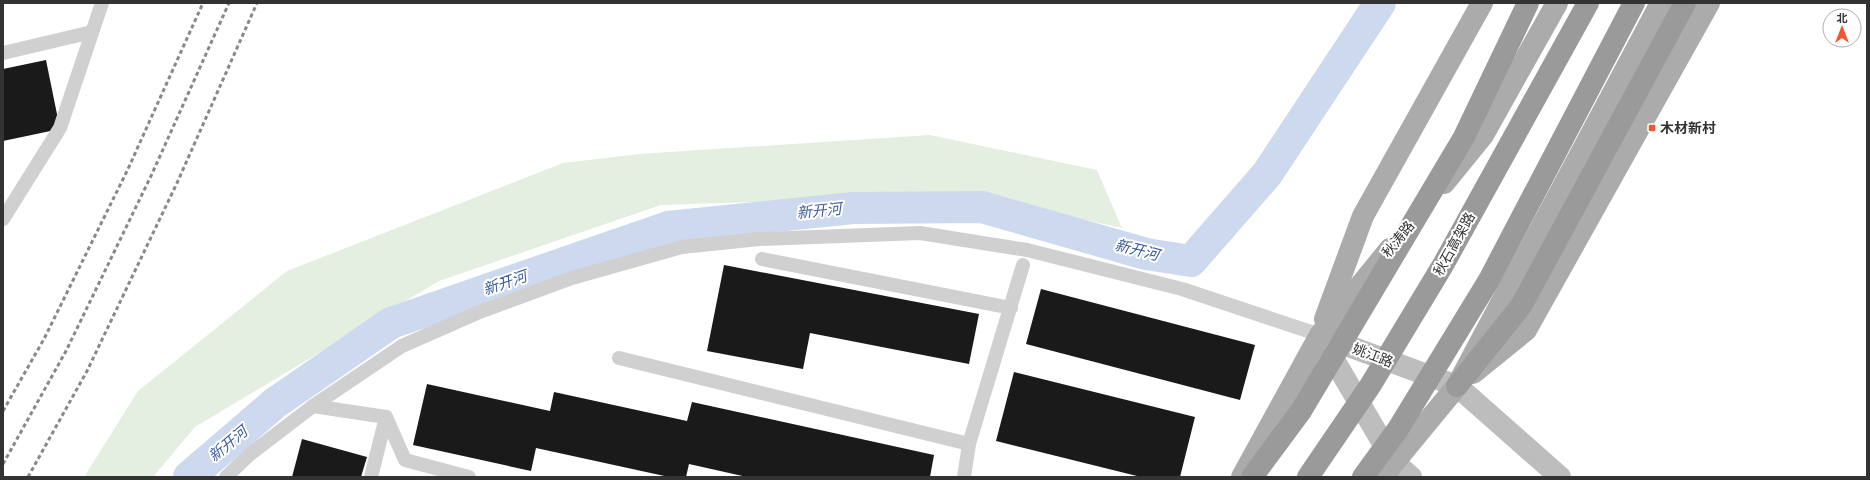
<svg xmlns="http://www.w3.org/2000/svg" width="1870" height="480" viewBox="0 0 1870 480" font-family="Barlow,'Noto Sans SC',sans-serif">
	<style>
		.green { fill: #e5efe1 }
		.lines { fill: none; stroke-linecap: round; stroke-linejoin: round }
		.canal { stroke: #cdd9ef; stroke-width: 32 }
		.building { fill: #1a1a1a }
		.lane { stroke: #d0d0d0; stroke-width: 14 }
		.secondary { stroke: #bdbdbd; stroke-width: 22 }
		.primary { stroke: #ababab; stroke-width: 22 }
		.highway { stroke: #9a9a9a; stroke-width: 22 }
		.rail { stroke: #888; stroke-width: 3; stroke-dasharray: 4 3; stroke-linecap: butt }
		.poi-dot { fill: #ed5832; stroke: #fff; stroke-width: 1.5 }
		.labels { text-anchor: middle; stroke-width: 4; stroke-linejoin: round; paint-order: stroke }
		.poi-label { font-size: 14px; font-weight: bold; fill: #333; stroke: #fff; text-anchor: start }
		.street-label { font-size: 14px; fill: #333; stroke: #fff }
		.water-label { font-size: 15px; font-style: italic; fill: #3b5b9a; stroke: #fff }
	</style>
	<rect width="100%" height="100%" fill="#fff"/>
	<!-- green -->
	<polygon class="green" points="930,135 1097,170 1122,228 971,195 661,205 439,281 195,427 153,477 84,477 138,391 287,271 563,163 639,154"/>
	<g class="lines">
		<!-- canal -->
		<polyline class="canal" points="189,477 275,403 391,323 668,227 853,208 982,207 1146,254 1191,261 1267,174 1380,3"/>
	</g>
	<!-- building -->
	<g class="building">
		<polygon points="46,60 60,129 3,141 3,69"/>
		<polygon points="724,265 979,314 969,364 810,333 803,369 707,351"/>
		<polygon points="1041,289 1255,345 1240,400 1026,344"/>
		<polygon points="1014,372 1195,417 1180,477 1141,477 996,441"/>
		<polygon points="427,384 550,411 554,392 687,421 692,402 934,455 930,477 747,477 689,464 686,477 669,477 536,448 531,471 413,445"/>
		<polygon points="302,439 367,457 361,477 292,477"/>
	</g>
	<g class="lines">
		<!-- lane -->
		<g class="lane">
			<polyline points="3,53 92,32"/>
			<polyline points="3,219 60,128 102,3"/>
			<polyline points="762,259 1011,308"/>
			<polyline points="619,358 969,444"/>
			<polyline points="313,406 386,417 405,460 469,477"/>
			<polyline points="226,477 249,455 313,406 402,346 477,313 572,278 682,247 759,239 920,233 1027,250 1182,289 1320,335"/>
			<polyline points="371,477 386,417"/>
			<polyline points="964,477 969,444 1023,265"/>
		</g>
		<!-- secondary -->
		<g class="secondary">
			<polyline points="1324,337 1457,386 1560,477"/>
			<polyline points="1324,343 1394,462 1411,477"/>
		</g>
		<!-- primary -->
		<g class="primary">
			<polyline points="1444,183 1483,135 1557,3"/>
			<polyline points="1325,319 1363,216 1482,3"/>
			<polyline points="1473,373 1526,330 1709,3"/>
			<polyline points="1242,477 1320,335 1390,249"/>
			<polyline points="1382,477 1457,386 1661,3"/>
		</g>
		<!-- highway -->
		<g class="highway">
			<polyline points="1457,386 1521,306 1685,3"/>
			<polyline points="1252,477 1301,411 1464,137 1528,3"/>
			<polyline points="1308,477 1370,386 1443,265 1588,3"/>
			<polyline points="1363,477 1398,429 1489,280 1634,3"/>
		</g>
		<!-- rail -->
		<g class="rail">
			<polyline points="3,411 44,339 128,169 203,3"/>
			<polyline points="3,464 66,351 151,176 229,3"/>
			<polyline points="28,477 87,371 177,183 257,3"/>
		</g>
	</g>
	<!-- markers -->
	<rect class="poi-dot" x="1648" y="124" width="8" height="8" rx="2"/>
	<g class="labels">
		<!-- poi labels -->
		<g class="poi-label">
			<text x="1660" y="133">木材新村</text>
		</g>
		<!-- street labels -->
		<g class="street-label">
			<text transform="translate(1398 239) rotate(-51)" y="5">秋涛路</text>
			<text transform="translate(1454 244) rotate(-61)" y="5">秋石高架路</text>
			<text transform="translate(1373 355) rotate(21)" y="5">姚江路</text>
		</g>
		<!-- water labels -->
		<g class="water-label">
			<text transform="translate(819 211) rotate(-6)" y="5">新开河</text>
			<text transform="translate(1137 250) rotate(14)" y="5">新开河</text>
			<text transform="translate(505 283) rotate(-19)" y="5">新开河</text>
			<text transform="translate(228 444) rotate(-40)" y="5">新开河</text>
		</g>
	</g>
	<!-- border -->
	<rect width="1870" height="480" fill="none" stroke="#333333" stroke-width="8"/>
	<!-- north arrow -->
	<g transform="translate(1842 28)"><circle r="19" fill="#ffffff" stroke="#adadad"/>
	<path d="M0-3L7 15L0 10L-7 15Z" fill="#ed5832"/>
	<text y="-6" font-size="11" font-weight="bold" text-anchor="middle" fill="#333333">北</text>
	</g>
</svg>
